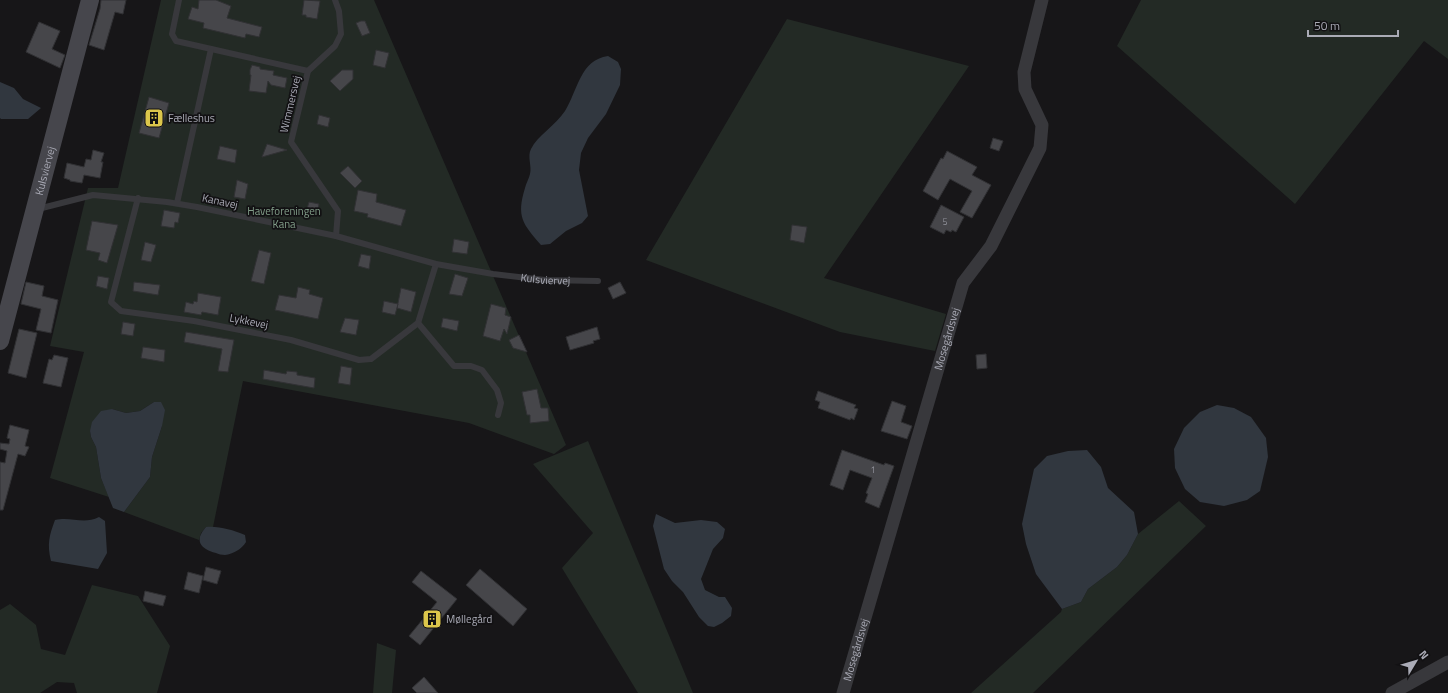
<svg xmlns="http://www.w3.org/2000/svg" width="1448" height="693" viewBox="0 0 1448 693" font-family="'Titillium Web',sans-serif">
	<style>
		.green { fill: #232a25 }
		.water { fill: #31373f }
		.building { fill: #46464a; stroke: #313134 }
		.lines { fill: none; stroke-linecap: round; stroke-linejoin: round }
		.lane { stroke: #38383c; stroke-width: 6 }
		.street { stroke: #38383c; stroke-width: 13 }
		.secondary { stroke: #46464c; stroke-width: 18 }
		.labels { text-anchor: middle; stroke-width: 3.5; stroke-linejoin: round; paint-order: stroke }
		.number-label { font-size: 9px; fill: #91929b }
		.street-label { font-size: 11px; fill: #aaabb6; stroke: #121113 }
		.poi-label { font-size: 11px; fill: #aaabb6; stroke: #121113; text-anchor: start }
		.park-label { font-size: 11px; fill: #839f8a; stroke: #121113 }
	</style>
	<rect width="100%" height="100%" fill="#171618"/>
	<!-- green -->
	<g class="green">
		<polygon points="161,0 374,0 566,445 554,454 469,423 243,381 213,527 206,527 201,533 199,540 124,512 150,477 152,457 162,426 154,402 140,411 126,413 112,409 90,431 91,437 96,447 101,478 109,497 50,478 84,352 50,346 88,188 118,188"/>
		<polygon points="1141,0 1448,0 1448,59 1424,41 1295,204 1117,46"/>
		<polygon points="787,19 969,66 824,278 946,314 935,351 840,332 646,260"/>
		<polygon points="588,441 693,693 638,693 562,568 593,533 533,464"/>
		<polygon points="1179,501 1206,526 1033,693 971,693 1061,612 1062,609 1081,602 1088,589 1117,567 1127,555 1138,534"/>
		<polygon points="92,585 138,596 170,646 157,693 77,693 74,683 57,682 40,693 0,693 0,610 10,604 36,625 41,649 65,655"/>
		<polygon points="377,643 396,650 392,693 373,693"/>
	</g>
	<!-- water -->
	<g class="water">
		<path d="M 608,56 L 618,62 L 621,69 L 620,85 L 606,114 L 588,138 L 581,153 L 579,170 L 588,216 L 582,223 L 566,231 L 550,244 L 541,245 C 523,224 516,217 525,188 C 526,183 529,179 530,174 C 532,166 527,156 531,149 C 537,136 556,125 565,111 C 578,90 580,60 608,56 Z"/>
		<polygon points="0,82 14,88 23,99 41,108 28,119 1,119 0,118"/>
		<polygon points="154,402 161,402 165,410 162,426 152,457 150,477 124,512 113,508 101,478 96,447 91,437 90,431 92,422 101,411 112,409 126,413 140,411"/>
		<polygon points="1217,405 1234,408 1251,417 1266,438 1268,457 1260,491 1247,500 1224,506 1200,502 1185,489 1175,468 1174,449 1184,428 1200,412"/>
		<polygon points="1087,450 1101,467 1108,488 1134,512 1138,534 1127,555 1117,567 1088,589 1081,602 1062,609 1036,574 1026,544 1022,524 1034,469 1047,456 1068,451"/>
		<polygon points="656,514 675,523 701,520 717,522 725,529 723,538 713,549 701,579 705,590 719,597 725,597 732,608 731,616 722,623 714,627 708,626 699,617 683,592 672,581 664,569 653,526"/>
		<path d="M 99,517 L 105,521 L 107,553 L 98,569 L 51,561 C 47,544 49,536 55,520 C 71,516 83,525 99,517 Z"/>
		<path d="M 206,527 C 220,526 232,530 245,535 L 246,542 C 242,549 233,554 225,555 C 222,555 218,554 216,553 C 200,549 194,540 206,527 Z"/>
	</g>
	<!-- building -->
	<g class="building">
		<polygon points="101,0 126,0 123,14 115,12 104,50 89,45 100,9"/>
		<polygon points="199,0 216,0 231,6 227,18 262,27 259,37 246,34 245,38 203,28 204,23 188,19 192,7 198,9"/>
		<polygon points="304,0 320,1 317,19 306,17 306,15 302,15"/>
		<polygon points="361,21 365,21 370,33 362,36 356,23"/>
		<polygon points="39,22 60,31 52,49 65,55 60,68 26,52"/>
		<polygon points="376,50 389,53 385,68 373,65"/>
		<polygon points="252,65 260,67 260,69 274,71 273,75 287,78 285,88 271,85 268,81 266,93 249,91 251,75 250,75 250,70"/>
		<polygon points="342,70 353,70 353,79 340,91 330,81"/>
		<polygon points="149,97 169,103 159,138 139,133"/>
		<polygon points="319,115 330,118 328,127 317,124"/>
		<polygon points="993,138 1003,141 999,151 990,148"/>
		<polygon points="267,144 287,150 262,157"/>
		<polygon points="220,146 237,150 235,163 217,159"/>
		<polygon points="93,150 104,153 101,162 103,162 100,178 84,175 82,183 70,181 70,180 64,178 67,163 84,167 86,159 91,160"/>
		<polygon points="947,151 977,167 972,175 991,185 972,218 960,212 972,191 950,179 938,200 923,191 941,158 943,159"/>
		<polygon points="348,166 362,181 355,188 340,173"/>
		<polygon points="237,180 248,184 245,199 234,197"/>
		<polygon points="358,190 377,194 376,202 406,210 401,226 367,217 368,214 354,211"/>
		<polygon points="309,202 319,204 317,214 306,212"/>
		<polygon points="941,205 964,217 956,232 952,230 951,232 946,230 944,234 930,227"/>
		<polygon points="164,210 180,213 178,223 175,222 174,228 161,226"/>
		<polygon points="92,221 118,225 107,263 98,260 100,253 86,250"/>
		<polygon points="792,225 807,227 804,243 790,240"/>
		<polygon points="454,239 469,242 467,254 452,252"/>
		<polygon points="145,242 156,245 151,262 141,260"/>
		<polygon points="259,250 271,253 264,284 251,281"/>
		<polygon points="361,254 371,256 369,269 358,266"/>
		<polygon points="455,274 468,278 462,296 449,294"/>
		<polygon points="98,276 109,278 107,289 96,286"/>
		<polygon points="26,282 44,286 42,296 58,300 51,333 36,330 41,309 21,304"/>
		<polygon points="134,282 160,285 158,295 133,291"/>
		<polygon points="620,282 626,293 613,299 608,288"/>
		<polygon points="298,287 310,290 309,294 323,298 318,319 275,310 279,295 296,298"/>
		<polygon points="401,288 416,292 411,312 397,308"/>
		<polygon points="198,293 221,297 218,315 202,312 201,315 184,312 186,302 193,304 194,301 197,302"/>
		<polygon points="384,301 398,304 395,315 382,312"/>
		<polygon points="491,304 506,308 505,315 511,317 507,334 504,329 500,341 483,336"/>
		<polygon points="345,318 359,320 356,335 340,332"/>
		<polygon points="443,318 459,321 457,331 441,327"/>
		<polygon points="123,322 135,324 133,336 121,334"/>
		<polygon points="597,327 600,339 593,341 594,343 570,350 566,337"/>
		<polygon points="19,329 37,333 26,378 8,373"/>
		<polygon points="186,332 234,340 228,372 218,371 222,349 184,342"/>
		<polygon points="519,335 527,352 513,348 509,340"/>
		<polygon points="143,347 165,350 164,362 141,358"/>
		<polygon points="986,354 987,368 977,369 976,355"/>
		<polygon points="54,355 68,358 61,387 43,383 49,359 52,360"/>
		<polygon points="341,366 352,368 350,385 338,383"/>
		<polygon points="264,370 286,374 287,371 297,372 297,375 315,378 314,388 263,379"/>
		<polygon points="537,389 541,408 548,408 549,421 530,423 530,415 527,415 522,392"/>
		<polygon points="818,391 856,405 854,408 858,409 854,420 851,418 850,420 818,408 820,402 815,400"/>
		<polygon points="892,401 906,406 901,422 912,426 907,439 881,431"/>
		<polygon points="10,425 29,430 25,446 29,447 25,456 18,454 3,510 0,510 0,462 5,463 7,451 0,449 0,443 9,444 10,439 7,438"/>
		<polygon points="842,450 884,465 885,463 894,466 879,508 865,502 868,494 866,493 872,478 850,470 843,490 830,485"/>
		<polygon points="206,567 221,571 217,584 203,580"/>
		<polygon points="480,569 527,609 513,626 466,585"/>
		<polygon points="421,571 457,599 420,645 409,636 437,602 412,582"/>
		<polygon points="188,572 203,576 199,593 184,589"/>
		<polygon points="145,591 166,596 163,606 143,601"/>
		<polygon points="424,677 438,693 417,693 412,688"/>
	</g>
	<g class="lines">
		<!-- lane -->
		<g class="lane">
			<polyline points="179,0 172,34 176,41 308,71"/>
			<polyline points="335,0 339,11 341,34 335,46 308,71 291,142 338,211 336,236"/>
			<polyline points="138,198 111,302 121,311 194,321 291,340 359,360 371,359 418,323 436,264"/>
			<polyline points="177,203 211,49"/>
			<path id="s1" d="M 38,209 L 93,195 L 167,202 L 197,207 L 336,236 L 436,264 L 493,274 L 545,280 L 598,281"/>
			<polyline points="418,323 454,366 471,366 482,370 497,390 501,403 498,415"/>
		</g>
		<!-- street -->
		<g class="street">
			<path id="s2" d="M 843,693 L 963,283 L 991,246 L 1040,148 L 1042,125 L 1025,89 L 1024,72 L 1042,0"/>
			<polyline points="1392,693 1448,662"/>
		</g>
		<!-- secondary -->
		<path class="secondary" id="s3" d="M 0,341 L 90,0"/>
	</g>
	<!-- icons -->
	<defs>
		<g id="building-square" transform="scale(1)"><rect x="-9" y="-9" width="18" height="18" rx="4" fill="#dcc64b" stroke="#121113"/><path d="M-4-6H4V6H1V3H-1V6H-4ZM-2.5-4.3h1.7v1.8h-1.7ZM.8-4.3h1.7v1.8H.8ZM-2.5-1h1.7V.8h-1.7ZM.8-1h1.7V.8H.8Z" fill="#111"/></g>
	</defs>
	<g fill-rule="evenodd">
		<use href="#building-square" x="154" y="118"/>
		<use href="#building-square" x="432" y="619"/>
	</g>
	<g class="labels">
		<!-- number labels -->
		<g class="number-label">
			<text x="945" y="225">5</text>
			<text x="873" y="473">1</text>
		</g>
		<!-- street labels -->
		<g class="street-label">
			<text transform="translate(290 104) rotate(-77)" y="4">Wimmersvej</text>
			<text dy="4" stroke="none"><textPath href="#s3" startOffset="176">Kulsviervej</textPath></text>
			<text transform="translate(220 201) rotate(12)" y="4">Kanavej</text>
			<text dy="4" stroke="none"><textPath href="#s1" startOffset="518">Kulsviervej</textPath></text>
			<text transform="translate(249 321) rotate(11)" y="4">Lykkevej</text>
			<text dy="4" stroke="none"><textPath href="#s2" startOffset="369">Mosegårdsvej</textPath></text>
			<text dy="4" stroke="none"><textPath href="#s2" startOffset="45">Mosegårdsvej</textPath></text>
		</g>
		<!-- poi labels -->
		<g class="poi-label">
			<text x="168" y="122">Fælleshus</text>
			<text x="446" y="623">Møllegård</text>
		</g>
		<!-- park labels -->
		<g class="park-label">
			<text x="284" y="215">Haveforeningen<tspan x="284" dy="13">Kana</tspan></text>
		</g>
	</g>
	<!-- north arrow -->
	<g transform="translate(1416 661) rotate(52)" stroke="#121113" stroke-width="3" paint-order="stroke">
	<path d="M0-3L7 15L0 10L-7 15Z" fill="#aaabb6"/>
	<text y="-6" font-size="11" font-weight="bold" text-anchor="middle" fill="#aaabb6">N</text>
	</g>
	<!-- scale -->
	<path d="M1308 30v6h90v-6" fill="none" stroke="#aaabb6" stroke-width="2"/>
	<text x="1314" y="30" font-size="12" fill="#aaabb6" stroke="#121113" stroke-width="3" paint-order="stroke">50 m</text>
</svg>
